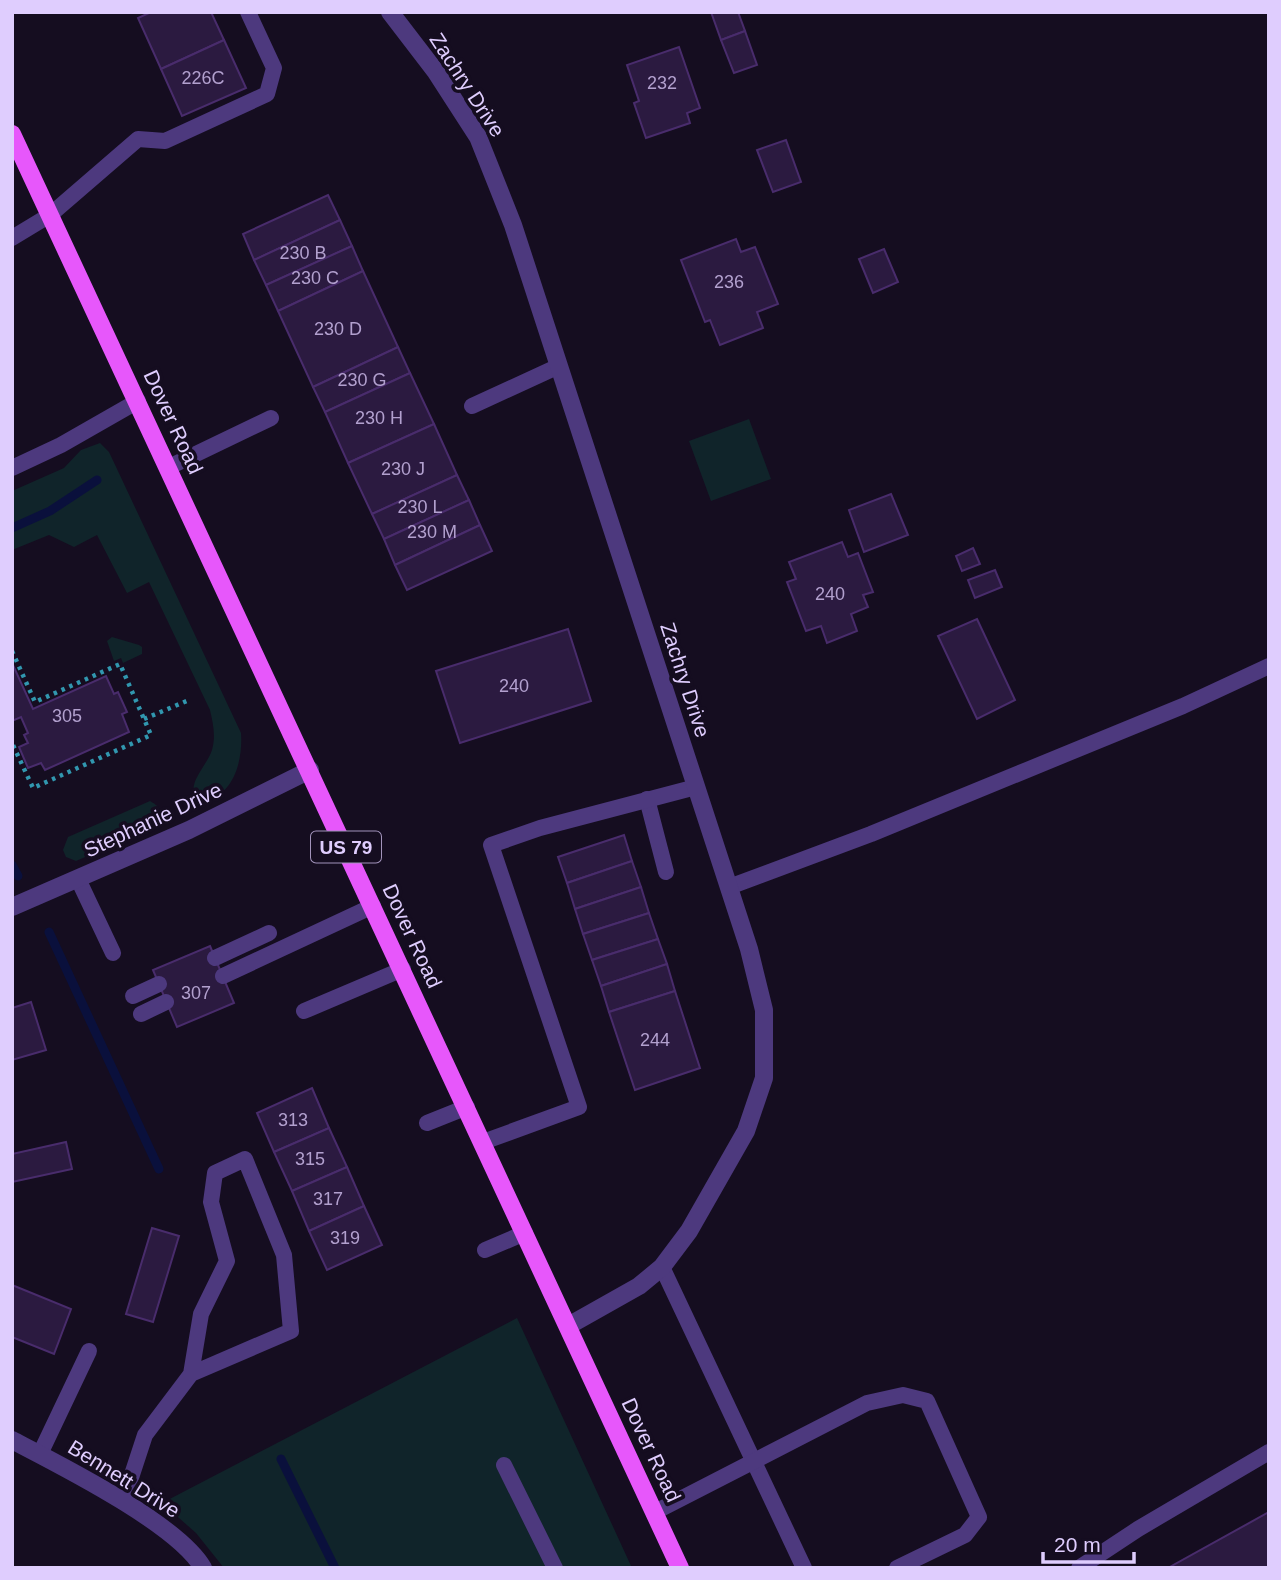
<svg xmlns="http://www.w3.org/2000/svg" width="1281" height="1580" viewBox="0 0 1281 1580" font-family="Arial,sans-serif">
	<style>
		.green { fill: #10242a }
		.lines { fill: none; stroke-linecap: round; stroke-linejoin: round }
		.stream { stroke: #0a103c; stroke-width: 9 }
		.building { fill: #2b1a40; stroke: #492c6c; stroke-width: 2 }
		.path { stroke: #3197af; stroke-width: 4.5; stroke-dasharray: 3.5 5; stroke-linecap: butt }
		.lane { stroke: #4d397e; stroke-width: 16 }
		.street { stroke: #4d397e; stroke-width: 18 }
		.primary { stroke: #e757fb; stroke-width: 18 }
		.labels { text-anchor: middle; stroke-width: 7; stroke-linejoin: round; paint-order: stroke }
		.number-label { font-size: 18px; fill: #b2a0ce }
		.shield { fill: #150d20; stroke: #a293bb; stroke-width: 2 }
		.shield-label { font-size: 19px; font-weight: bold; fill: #dfcdfe }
		.street-label { font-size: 21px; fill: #dfcdfe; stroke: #150d20 }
	</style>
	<rect width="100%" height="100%" fill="#150d20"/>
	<!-- green -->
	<g class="green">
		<polygon points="749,419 771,479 711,501 689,441"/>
		<path d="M 100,443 L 109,452 L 241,733 C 243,762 233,801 197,800 C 185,784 207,766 212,750 C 216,736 213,723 210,710 L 149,582 L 127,593 L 97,535 L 74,547 L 49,535 L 12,550 L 12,491 L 64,468 L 81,450 Z"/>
		<polygon points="112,637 139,645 142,647 142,654 123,663 121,658 114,661 107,641"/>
		<path d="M 150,801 C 161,807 162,813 158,825 L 76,861 L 66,857 L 63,850 L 68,837 Z"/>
		<polygon points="517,1318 632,1568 224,1568 196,1533 162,1503"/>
	</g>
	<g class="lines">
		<!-- stream -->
		<g class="stream">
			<polyline points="12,528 50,511 97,480"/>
			<polyline points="12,865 18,876"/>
			<polyline points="49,932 159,1169"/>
			<polyline points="281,1459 335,1568"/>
		</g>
	</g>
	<!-- building -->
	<g class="building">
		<polygon points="151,12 211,12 224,40 161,69 138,18"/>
		<polygon points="711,12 738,12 745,31 721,40"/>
		<polygon points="745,31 757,65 734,73 721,40"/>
		<polygon points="224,40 246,88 182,116 161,69"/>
		<polygon points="679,47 700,108 687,113 690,123 646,138 634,103 639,101 627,65"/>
		<polygon points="786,140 801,182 773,192 757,150"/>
		<polygon points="328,195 340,220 254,260 243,234"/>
		<polygon points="340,220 352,246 266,285 254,260"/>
		<polygon points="736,239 741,252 755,247 778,304 757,312 763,328 720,345 710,320 705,322 681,260"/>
		<polygon points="352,246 363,271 278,311 266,285"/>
		<polygon points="884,249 898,282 873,293 859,259"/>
		<polygon points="363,271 398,347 313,387 278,311"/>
		<polygon points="398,347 410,373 325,412 313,387"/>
		<polygon points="410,373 434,424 348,463 325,412"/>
		<polygon points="434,424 457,475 372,514 348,463"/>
		<polygon points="457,475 469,500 384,539 372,514"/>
		<polygon points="891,494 908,535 864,552 849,510"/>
		<polygon points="469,500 480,525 395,565 384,539"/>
		<polygon points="480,525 492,551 407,590 395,565"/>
		<polygon points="842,542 848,557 858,553 873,592 863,595 868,607 851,614 857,631 827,643 821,626 806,631 787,582 796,579 789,562"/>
		<polygon points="973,548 980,564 962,571 956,556"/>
		<polygon points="995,570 1002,587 975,598 968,580"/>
		<polygon points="977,619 1015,700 977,719 938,636"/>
		<polygon points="568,629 591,701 460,743 436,671"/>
		<polygon points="12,663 33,709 106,676 114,694 118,692 127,712 122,714 129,732 45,770 41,763 28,768 19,747 28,743 24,735 28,733 21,717 12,721"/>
		<polygon points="624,835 632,861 567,883 558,857"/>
		<polygon points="632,861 641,887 575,909 567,883"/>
		<polygon points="641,887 649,913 583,934 575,909"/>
		<polygon points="649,913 658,939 592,960 583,934"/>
		<polygon points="658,939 667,964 601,986 592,960"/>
		<polygon points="210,946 234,1003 177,1027 153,970"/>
		<polygon points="667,964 675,991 609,1012 601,986"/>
		<polygon points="675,991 700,1068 635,1090 609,1012"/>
		<polygon points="31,1002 46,1050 12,1060 12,1008"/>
		<polygon points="312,1088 329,1128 274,1152 257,1113"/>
		<polygon points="329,1128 347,1167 292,1191 274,1152"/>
		<polygon points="66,1142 72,1169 12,1182 12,1154"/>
		<polygon points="347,1167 364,1206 309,1231 292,1191"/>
		<polygon points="364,1206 382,1245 327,1270 309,1231"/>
		<polygon points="152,1228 179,1236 153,1322 126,1314"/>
		<polygon points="12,1285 71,1309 54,1354 12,1337"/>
		<polygon points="1269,1512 1269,1568 1168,1568"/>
	</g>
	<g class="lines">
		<!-- path -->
		<g class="path">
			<polyline points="12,651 35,702 120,664 151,735 33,788 12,743"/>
			<polyline points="144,719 189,700"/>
		</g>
		<!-- lane -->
		<g class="lane">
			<polyline points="12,238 50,215 138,139 165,141 267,94 274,68 248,12"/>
			<polyline points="472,406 559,366"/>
			<polyline points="169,467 271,418"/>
			<polyline points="12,468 61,445 138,401"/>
			<polyline points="647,799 666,872"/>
			<polyline points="78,879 113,953"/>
			<polyline points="729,887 871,834 1183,706 1269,666"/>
			<polyline points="215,958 269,933"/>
			<polyline points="223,976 373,906"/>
			<polyline points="133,996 159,984"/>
			<polyline points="304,1011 403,969"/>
			<polyline points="141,1014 166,1002"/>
			<polyline points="427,1123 467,1107"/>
			<polyline points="483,1142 579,1107 491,845 540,828 696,787"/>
			<polyline points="485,1250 525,1233"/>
			<polyline points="662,1267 804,1568"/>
			<polyline points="40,1454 89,1351"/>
			<polyline points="504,1465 555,1568"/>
			<polyline points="123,1502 145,1435 191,1374 291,1331 284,1255 245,1159 215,1173 211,1202 227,1261 201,1314 191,1374"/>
			<polyline points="655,1512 867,1403 903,1395 927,1401 979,1517 965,1535 897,1568"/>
			<polyline points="1079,1568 1138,1529 1269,1452"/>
		</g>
		<!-- street -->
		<g class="street">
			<polyline points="390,12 436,72 478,137 513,225 749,949 764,1010 764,1078 746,1131 689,1231 662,1267 639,1286 568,1326"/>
			<polyline points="12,907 189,830 310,770"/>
			<path d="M 12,1440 C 60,1465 178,1524 203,1568"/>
		</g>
		<!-- primary -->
		<polyline class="primary" points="12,134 680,1568"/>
	</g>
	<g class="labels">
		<!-- number labels -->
		<g class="number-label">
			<text x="203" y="84">226C</text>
			<text x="662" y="89">232</text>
			<text x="303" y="259">230 B</text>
			<text x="315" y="284">230 C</text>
			<text x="729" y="288">236</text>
			<text x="338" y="335">230 D</text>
			<text x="362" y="386">230 G</text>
			<text x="379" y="424">230 H</text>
			<text x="403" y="475">230 J</text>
			<text x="420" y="513">230 L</text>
			<text x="432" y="538">230 M</text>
			<text x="830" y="600">240</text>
			<text x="514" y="692">240</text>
			<text x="67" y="722">305</text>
			<text x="196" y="999">307</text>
			<text x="655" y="1046">244</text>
			<text x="293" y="1126">313</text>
			<text x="310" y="1165">315</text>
			<text x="328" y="1205">317</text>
			<text x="345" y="1244">319</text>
		</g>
		<!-- shield labels -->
		<rect class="shield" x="311" y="831.5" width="70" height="31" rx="5"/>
		<g class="shield-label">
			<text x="346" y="854">US 79</text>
		</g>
		<!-- street labels -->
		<g class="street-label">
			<text transform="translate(467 85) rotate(57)" y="7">Zachry Drive</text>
			<text transform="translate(173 422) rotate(65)" y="7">Dover Road</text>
			<text transform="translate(685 680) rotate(72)" y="7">Zachry Drive</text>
			<text transform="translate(153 820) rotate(-25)" y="7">Stephanie Drive</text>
			<text transform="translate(412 936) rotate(65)" y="7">Dover Road</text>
			<text transform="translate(651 1450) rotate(65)" y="7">Dover Road</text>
			<text transform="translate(124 1479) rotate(32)" y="7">Bennett Drive</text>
		</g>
	</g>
	<!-- border -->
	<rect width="1281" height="1580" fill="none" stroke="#dfcdfe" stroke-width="28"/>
	<!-- scale -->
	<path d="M1043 1552v10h91v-10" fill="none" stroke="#dfcdfe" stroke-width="3.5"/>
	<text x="1054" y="1552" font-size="21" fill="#dfcdfe" stroke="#150d20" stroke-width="5" paint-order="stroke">20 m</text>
</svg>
